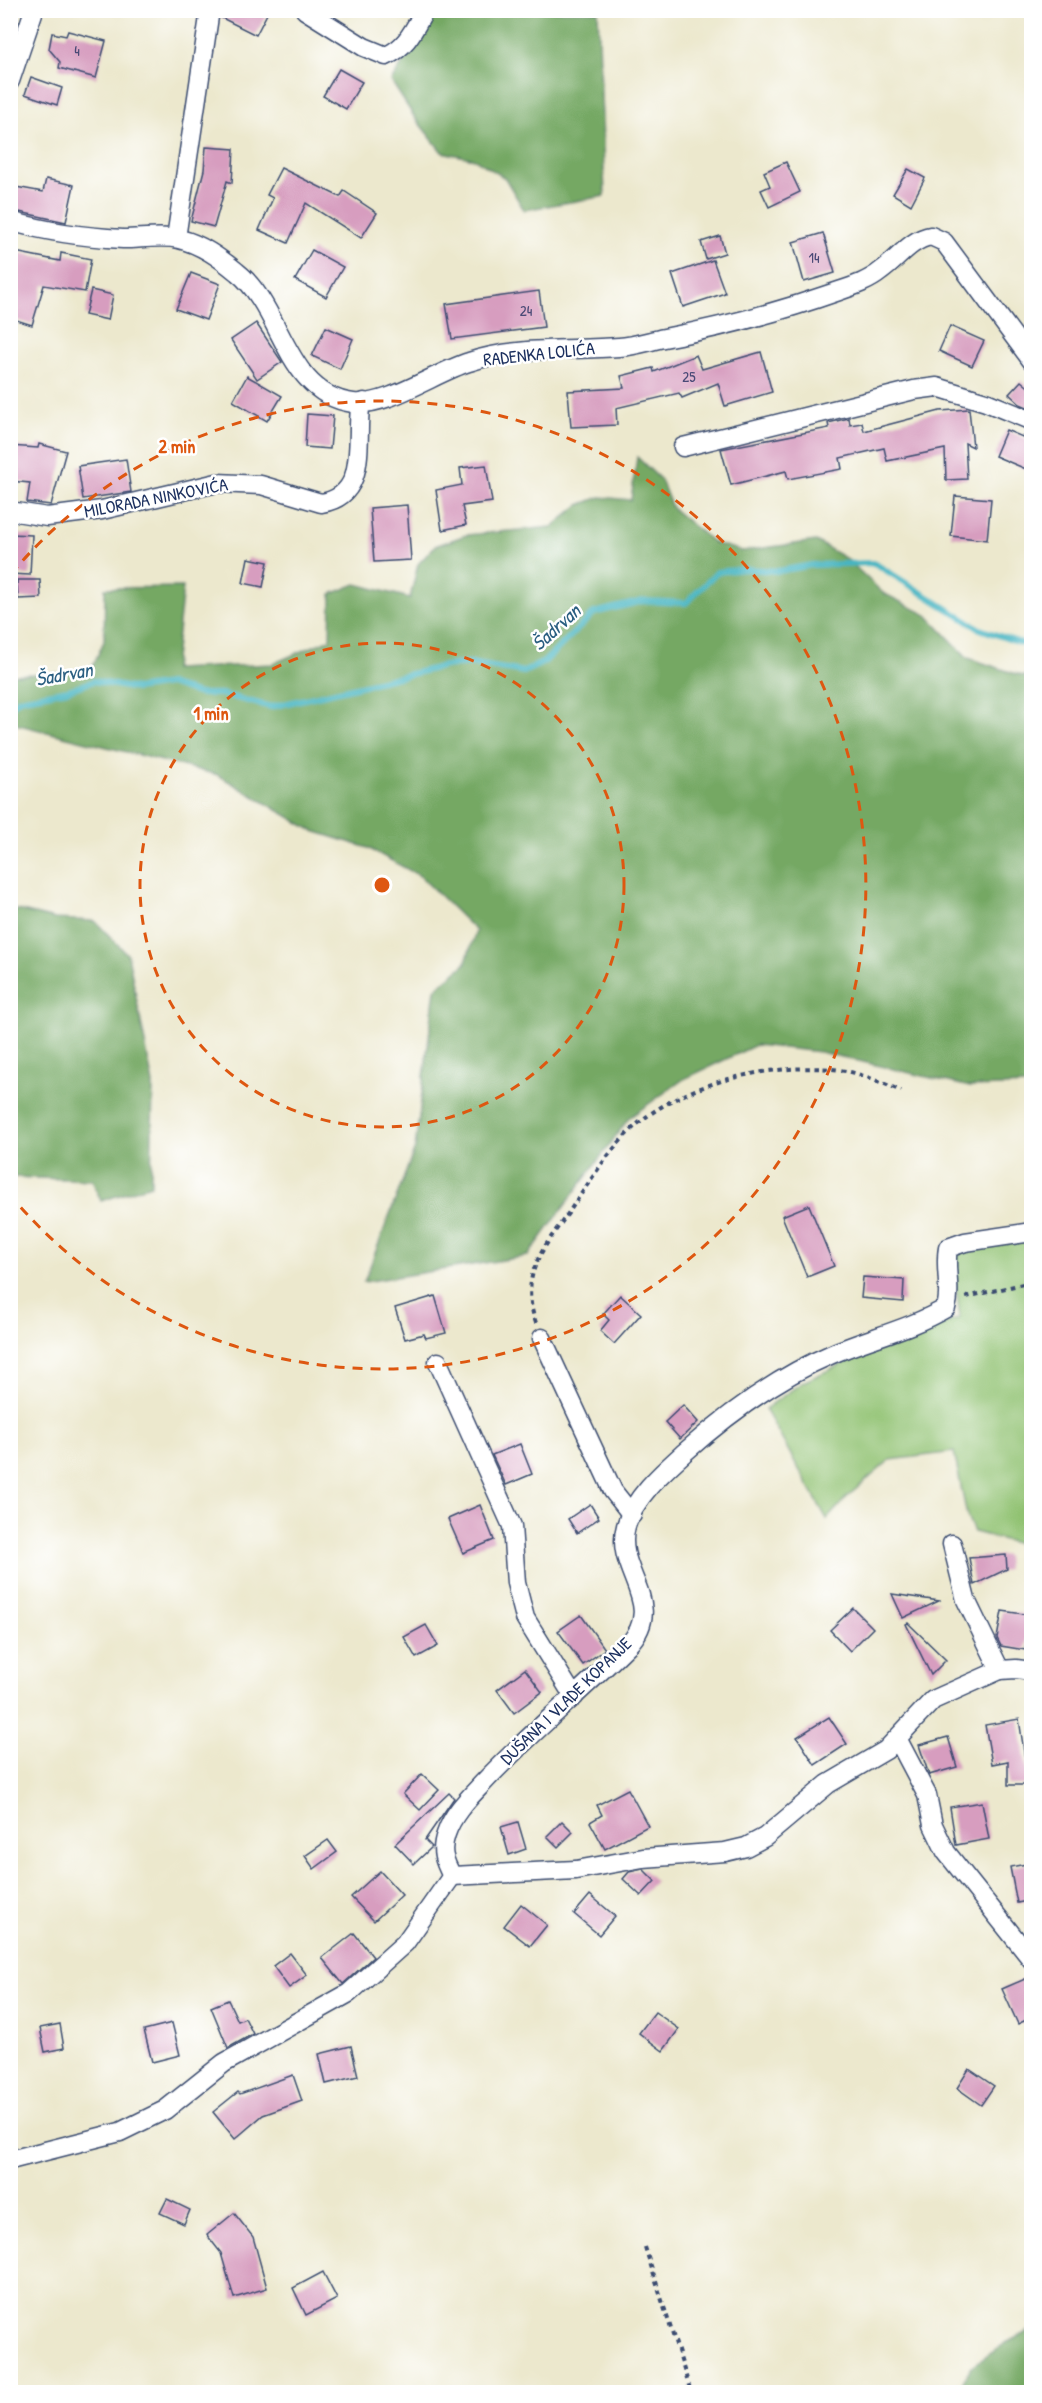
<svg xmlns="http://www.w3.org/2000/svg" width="1042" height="2403" viewBox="0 0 1042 2403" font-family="'Patrick Hand',sans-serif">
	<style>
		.green { fill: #91c272; stroke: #567868; stroke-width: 1.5 }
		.forest { fill: #74a864; stroke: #486c61; stroke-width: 1.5 }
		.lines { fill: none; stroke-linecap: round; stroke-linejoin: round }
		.stream { stroke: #47b5c2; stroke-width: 6 }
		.building { fill: #d79dbf }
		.minor-casing { stroke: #3a4b6f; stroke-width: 21 }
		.path { stroke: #3a4b6f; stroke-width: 4; stroke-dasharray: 4.5 4.5; stroke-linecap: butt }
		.minor { stroke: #fff; stroke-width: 18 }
		.ring { fill: none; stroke: #de5710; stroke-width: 3; stroke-dasharray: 10 8 }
		.labels { text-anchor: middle; stroke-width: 5; stroke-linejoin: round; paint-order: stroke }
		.number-label { font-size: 15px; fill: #4a4a76 }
		.street-label { font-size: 18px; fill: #1b2f5e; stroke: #fff }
		.water-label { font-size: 20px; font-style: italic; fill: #2a5e81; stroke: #fff }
		.centre { fill: #de5710; stroke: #fff; stroke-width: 3 }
		.ring-label { font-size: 18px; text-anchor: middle; font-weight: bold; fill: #de5710; stroke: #fff; stroke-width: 5; stroke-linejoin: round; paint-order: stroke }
	</style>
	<rect width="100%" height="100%" fill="#fff"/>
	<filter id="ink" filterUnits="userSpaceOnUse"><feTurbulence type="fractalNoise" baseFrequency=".0167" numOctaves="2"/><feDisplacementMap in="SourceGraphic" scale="12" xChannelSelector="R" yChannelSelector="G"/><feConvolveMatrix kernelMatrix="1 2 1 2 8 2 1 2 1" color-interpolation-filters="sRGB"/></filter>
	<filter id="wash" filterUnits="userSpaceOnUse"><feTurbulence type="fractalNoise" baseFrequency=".008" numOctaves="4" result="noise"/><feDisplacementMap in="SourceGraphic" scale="24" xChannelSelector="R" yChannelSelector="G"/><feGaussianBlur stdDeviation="1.35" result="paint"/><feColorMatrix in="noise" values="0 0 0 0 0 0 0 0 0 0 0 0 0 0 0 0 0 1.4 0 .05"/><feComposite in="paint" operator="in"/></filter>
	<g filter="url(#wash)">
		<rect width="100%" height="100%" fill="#ece8cd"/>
		<!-- green -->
		<polygon class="green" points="1031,1237 1031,1545 1023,1545 974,1532 967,1516 954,1452 890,1460 848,1496 827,1519 765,1409 803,1382 892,1341 960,1318 952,1256 967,1247"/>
		<!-- forest -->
		<g class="forest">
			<polygon points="433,11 598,11 605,196 524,210 505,178 475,159 442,152 415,118 391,81 423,31"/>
			<polygon points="637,457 661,480 672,508 714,543 742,551 816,541 847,559 883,593 927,615 968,658 1023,676 1031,675 1031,1085 970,1087 820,1052 756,1045 684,1079 629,1118 528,1256 364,1282 415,1148 435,989 465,964 476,931 420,876 368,848 313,831 218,775 11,723 11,675 90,672 104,641 105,588 183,587 174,669 272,664 330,639 331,594 356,584 410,598 418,564 435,546 466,535 552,527 579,505 600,497 631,500"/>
			<polygon points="18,910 55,919 95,921 128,955 153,1084 151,1185 101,1201 92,1180 11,1177 10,911"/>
			<polygon points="1031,2330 1031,2392 957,2392 971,2367 1006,2343"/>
		</g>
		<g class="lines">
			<!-- stream -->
			<polyline class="stream" points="10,707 19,699 68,690 94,681 136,689 169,684 199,694 221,694 271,707 445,666 469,663 524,672 544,662 594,613 643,601 686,603 717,572 745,569 779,571 812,565 874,563 980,629 1020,643 1032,643"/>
		</g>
		<g id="blocks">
			<!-- building -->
			<g class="building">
				<polygon points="221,10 269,10 256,35 220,17"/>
				<polygon points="68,31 106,41 96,78 59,68 60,62 49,49 52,33 66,36"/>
				<polygon points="339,69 362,82 346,109 323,96"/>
				<polygon points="31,77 62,88 57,105 25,94"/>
				<polygon points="206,147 234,149 232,183 227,181 214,227 191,221 204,170"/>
				<polygon points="786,162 800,192 769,207 761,190 770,186 764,172"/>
				<polygon points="281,168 340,197 344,191 377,213 361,238 306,203 288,243 259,230 273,198 267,195"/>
				<polygon points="908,169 925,178 911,205 893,194"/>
				<polygon points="46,179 74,185 66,222 10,210 10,186 43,192"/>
				<polygon points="823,233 835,273 804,282 793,242"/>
				<polygon points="720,236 725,253 706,259 701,242"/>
				<polygon points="312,250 343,267 326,297 295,280"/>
				<polygon points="15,252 60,261 61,253 91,259 85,292 44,285 32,325 10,318 10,272"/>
				<polygon points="713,260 725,293 683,307 672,274"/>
				<polygon points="191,273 220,284 206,320 176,309"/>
				<polygon points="91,290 113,295 108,320 85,315"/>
				<polygon points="539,291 544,327 452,339 446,304"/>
				<polygon points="256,323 282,362 257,379 231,340"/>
				<polygon points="950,326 984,341 972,366 939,351"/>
				<polygon points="326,327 353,339 340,369 312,356"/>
				<polygon points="761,352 772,392 725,406 718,383 682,398 679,393 616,408 617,425 571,427 568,391 624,388 621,376 653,368 654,372 696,355 702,369"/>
				<polygon points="247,376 282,396 267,421 233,401"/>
				<polygon points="1021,381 1032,390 1032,409 1020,404 1009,394"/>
				<polygon points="969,409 973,447 965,443 967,479 946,480 945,449 887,461 884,448 840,458 842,469 788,479 786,471 731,485 721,449 829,428 828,423 849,418 850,425 862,423 864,431 940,411"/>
				<polygon points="307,414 333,416 330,449 305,447"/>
				<polygon points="1006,430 1032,441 1032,456 1026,469 995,456"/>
				<polygon points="39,444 66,451 51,505 27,502 30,483 10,481 10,446 38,448"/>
				<polygon points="126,459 131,492 83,499 78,466"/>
				<polygon points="486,465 492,502 462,506 466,525 442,530 436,490 462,485 460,468"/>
				<polygon points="955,496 991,499 987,540 951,536"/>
				<polygon points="407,505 411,560 374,562 370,508"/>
				<polygon points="10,534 32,535 30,575 10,574"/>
				<polygon points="248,558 268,562 263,587 243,583"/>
				<polygon points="17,580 40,580 41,598 18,599"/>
				<polygon points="809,1205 834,1266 807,1277 782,1216"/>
				<polygon points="863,1277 904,1280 903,1302 861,1298"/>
				<polygon points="620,1295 641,1314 614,1344 600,1331 609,1320 603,1314"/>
				<polygon points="435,1296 446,1333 426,1338 424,1334 405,1339 395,1308"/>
				<polygon points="683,1405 698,1422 680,1439 665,1422"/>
				<polygon points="520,1444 532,1474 506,1485 492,1455"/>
				<polygon points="590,1504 599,1518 577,1533 568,1519"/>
				<polygon points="480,1505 494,1540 463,1553 448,1519"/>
				<polygon points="1006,1555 1007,1569 974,1585 969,1558"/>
				<polygon points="892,1594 939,1601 903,1618"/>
				<polygon points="853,1608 873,1628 850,1651 830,1630"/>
				<polygon points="1002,1611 1031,1615 1025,1650 1001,1646 997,1638"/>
				<polygon points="581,1615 605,1649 583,1665 558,1631"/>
				<polygon points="908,1623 946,1660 931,1675 906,1624"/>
				<polygon points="426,1625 438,1646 416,1658 404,1637"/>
				<polygon points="525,1669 542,1692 514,1713 497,1690"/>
				<polygon points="829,1717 847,1744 815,1765 797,1737"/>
				<polygon points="1019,1719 1029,1785 1008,1785 1008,1761 992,1764 985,1725"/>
				<polygon points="948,1737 957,1767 929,1775 919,1745"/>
				<polygon points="422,1774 439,1790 420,1810 403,1794"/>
				<polygon points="628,1789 648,1826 605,1849 590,1822 602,1815 597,1805"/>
				<polygon points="449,1793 454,1798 425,1840 432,1847 414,1864 395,1844"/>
				<polygon points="982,1802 989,1839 956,1845 950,1807"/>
				<polygon points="562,1821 573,1832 558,1847 547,1836"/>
				<polygon points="518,1822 526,1849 509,1855 501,1827"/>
				<polygon points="328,1840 337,1852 314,1869 305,1856"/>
				<polygon points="1032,1863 1032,1900 1017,1903 1010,1867"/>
				<polygon points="643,1869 655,1881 641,1896 623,1879 629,1872"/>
				<polygon points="380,1871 402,1895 374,1921 351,1897"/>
				<polygon points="590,1895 615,1916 599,1935 574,1914"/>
				<polygon points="521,1904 547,1925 530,1946 504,1926"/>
				<polygon points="354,1933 373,1957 343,1984 322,1958"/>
				<polygon points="290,1953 307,1975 289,1988 273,1966"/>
				<polygon points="1032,1976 1032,2017 1018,2024 1002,1989"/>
				<polygon points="228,2000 238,2021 245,2018 253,2034 228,2048 211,2007"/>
				<polygon points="655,2012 679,2029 663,2051 639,2033"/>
				<polygon points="172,2023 180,2055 152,2062 144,2030"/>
				<polygon points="60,2024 64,2048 45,2052 40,2028"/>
				<polygon points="351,2046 358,2076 326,2084 319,2054"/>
				<polygon points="969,2069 994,2086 981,2105 957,2088"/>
				<polygon points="293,2075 302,2101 263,2115 235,2139 213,2112 238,2092 240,2094"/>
				<polygon points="167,2199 190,2210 184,2224 160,2213"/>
				<polygon points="234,2213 253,2237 267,2288 234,2298 221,2253 207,2235"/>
				<polygon points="323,2272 337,2299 306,2315 293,2288"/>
			</g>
		</g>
	</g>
	<g filter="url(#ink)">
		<use href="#blocks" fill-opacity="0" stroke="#3a4b6f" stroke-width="1.5"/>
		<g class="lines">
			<!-- minor casing -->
			<g class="minor-casing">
				<g id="minor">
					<path d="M 305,10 L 364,47 L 386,56 C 407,47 414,29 425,10"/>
					<polyline points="10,81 34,10"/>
					<path d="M 10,221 C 47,232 84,237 123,239 C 140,239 163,235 179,239 C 201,244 220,258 237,272 C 283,308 285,394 353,403 C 387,407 436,372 469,362 C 517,346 569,351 619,347 C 634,346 649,341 664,338 C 724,327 782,311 839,291 C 854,286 869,281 881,271 C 897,260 911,239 931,236 L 944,242 L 1032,361"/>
					<polyline points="176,238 210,10"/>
					<polyline points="683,447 914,390 937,387 986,402 1032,421"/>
					<path d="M 10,511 L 47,517 L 102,510 L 217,483 L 261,485 L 321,503 C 368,496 356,443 360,408 L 364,402"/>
					<polyline points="542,1338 613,1491 632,1515"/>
					<polyline points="438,1362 512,1526 516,1583 525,1618 574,1697"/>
					<polyline points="952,1544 966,1600 1000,1670 1016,1669 1032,1671"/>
					<path d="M 1000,1670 L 933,1700 L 886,1750 L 828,1784 L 765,1837 L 746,1847 L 725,1852 L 643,1858 L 576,1870 L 452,1876 C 444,1861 440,1851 446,1834 C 453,1813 469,1798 483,1783 C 529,1734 581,1692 628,1645 C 668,1603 613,1571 626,1526 C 634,1497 664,1471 685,1452 C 729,1413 778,1377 832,1354 C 869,1338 910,1329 946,1308 C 952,1288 944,1268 948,1248 L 965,1242 L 1032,1232"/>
					<polyline points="898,1740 927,1795 933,1825 946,1852 1032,1960"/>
					<polyline points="10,2160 120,2132 165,2110 224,2063 349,1993 405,1943 452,1876"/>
				</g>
			</g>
			<!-- path -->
			<g class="path">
				<polyline points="966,1297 1032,1282"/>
				<path d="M 536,1323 C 519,1275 542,1250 569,1212 C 588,1184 607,1153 632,1129 C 680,1083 767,1064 832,1069 C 856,1071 878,1081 901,1091"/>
				<polyline points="645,2247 691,2392"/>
			</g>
			<!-- minor -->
			<use href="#minor" class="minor"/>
		</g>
	</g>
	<!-- distance rings -->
	<g class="ring">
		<circle cx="382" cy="885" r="242"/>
		<path d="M11 574A484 484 0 1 1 11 1196"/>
	</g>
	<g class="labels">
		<!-- number labels -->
		<g class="number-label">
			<text x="77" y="56">4</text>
			<text x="814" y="263">14</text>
			<text x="526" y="316">24</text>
			<text x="689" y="382">25</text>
		</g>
		<!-- street labels -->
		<g class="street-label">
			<text transform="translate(539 354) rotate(-6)" y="6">RADENKA LOLIĆA</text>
			<text transform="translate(156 498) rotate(-11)" y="6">MILORADA NINKOVIĆA</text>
			<text transform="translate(566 1701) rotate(-44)" y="6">DUŠANA I VLADE KOPANJE</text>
		</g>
		<!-- water labels -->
		<g class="water-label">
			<text transform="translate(556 627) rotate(-42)" y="7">Šadrvan</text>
			<text transform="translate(64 674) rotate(-10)" y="7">Šadrvan</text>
		</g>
	</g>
	<circle cx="382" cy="885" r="9" class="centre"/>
	<g class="ring-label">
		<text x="177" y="453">2 min</text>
		<text x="211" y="720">1 min</text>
	</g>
	<!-- margin -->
	<rect width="1042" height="2403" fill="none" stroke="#fff" stroke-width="36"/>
</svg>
